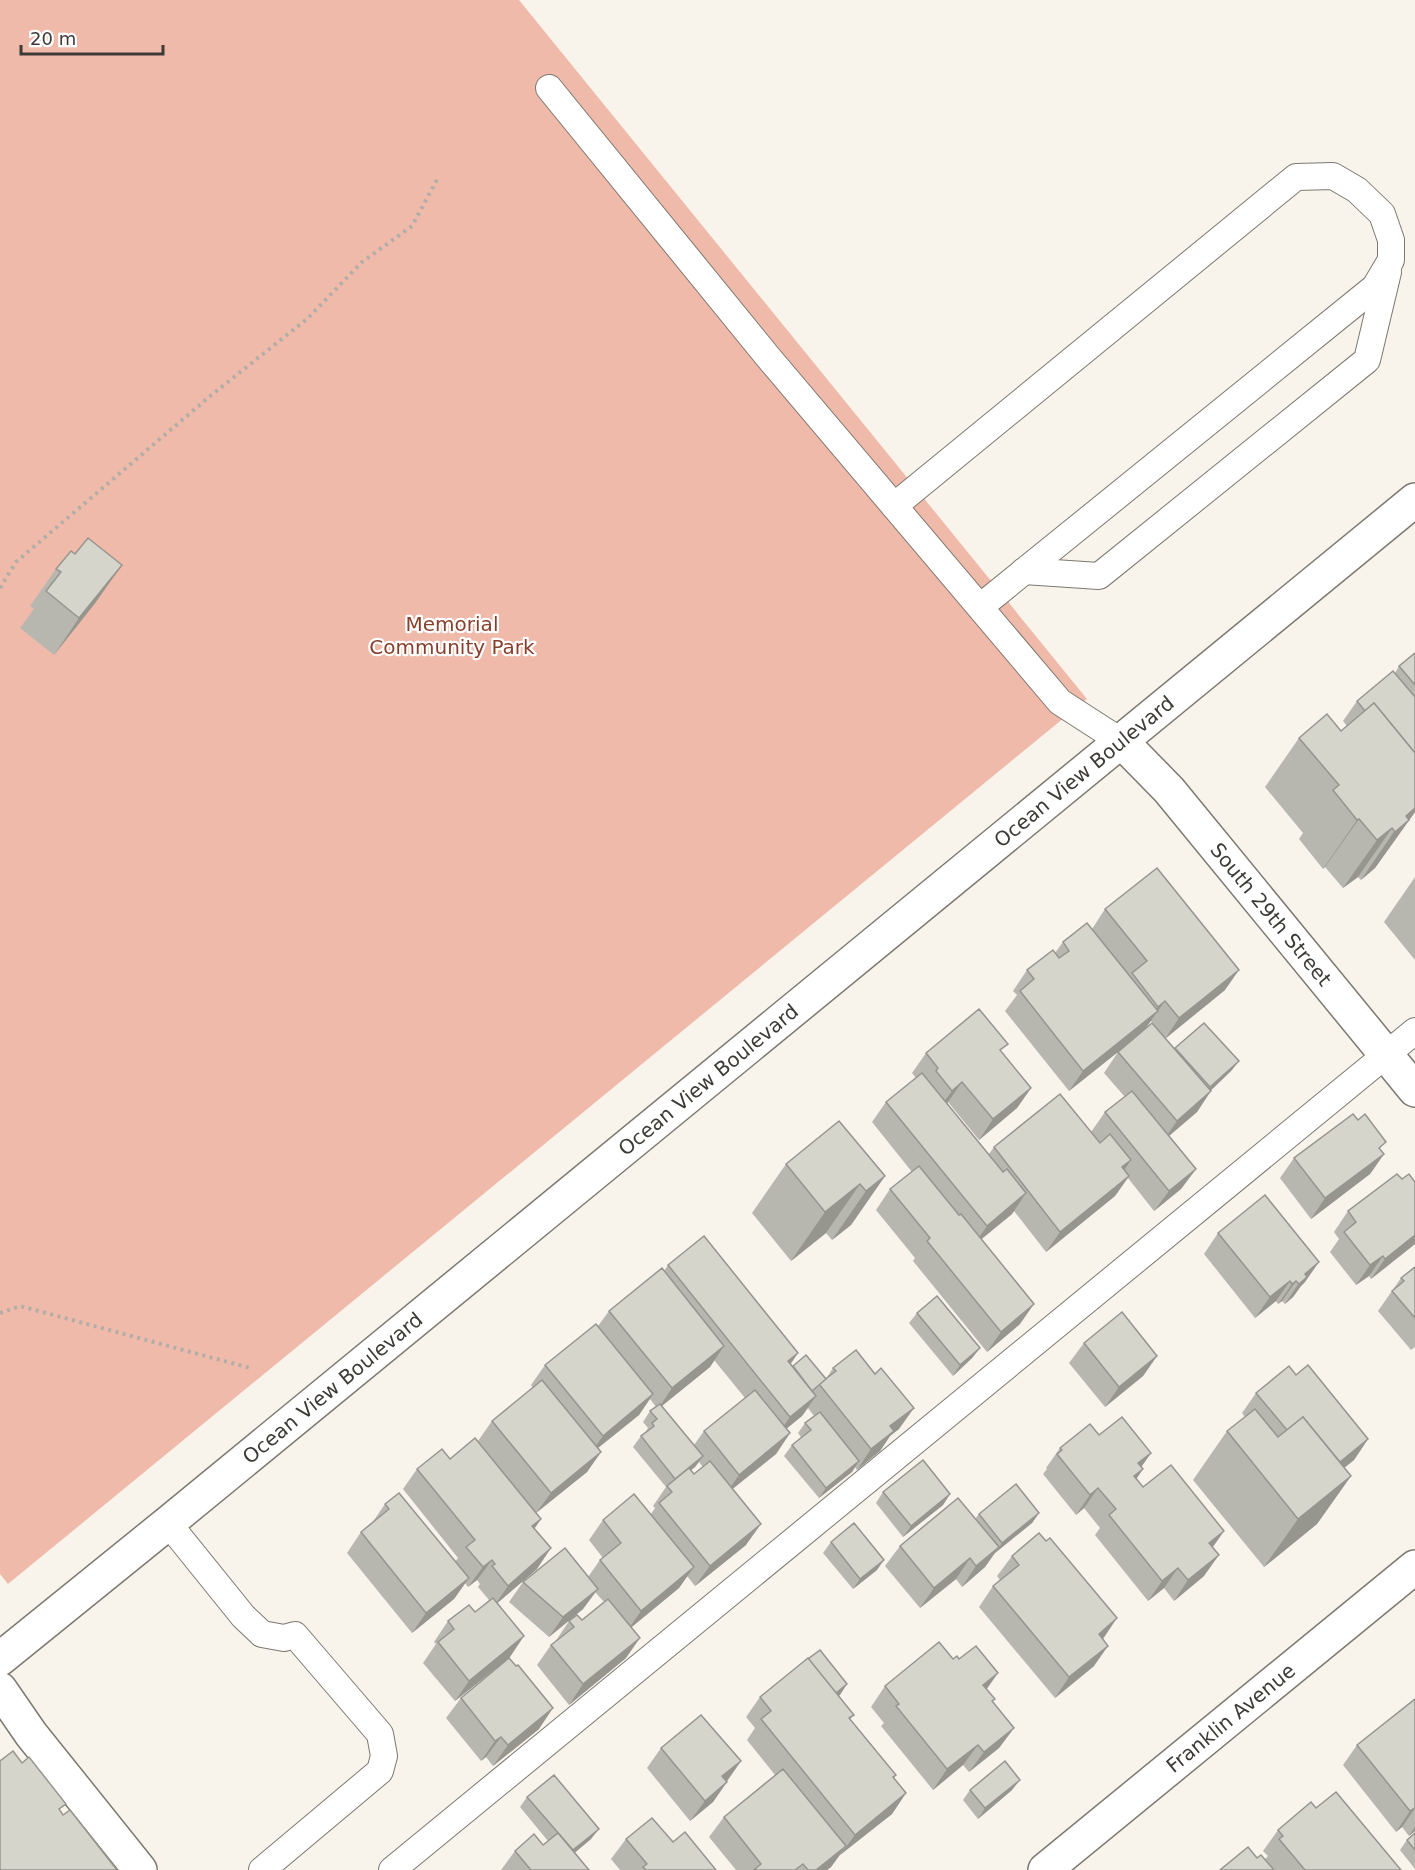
<svg xmlns="http://www.w3.org/2000/svg" width="1415" height="1870" viewBox="0 0 1415 1870" font-family="'DejaVu Sans',sans-serif">
	<style>
		.green { fill: #f0baab }
		.lines { fill: none; stroke-linecap: round; stroke-linejoin: round }
		.lane-casing { stroke: #7d7870; stroke-width: 28 }
		.street-casing { stroke: #7d7870; stroke-width: 36 }
		.secondary-casing { stroke: #7d7870; stroke-width: 36 }
		.path { stroke: #b2aea7; stroke-width: 4; stroke-dasharray: 3 4.5; stroke-linecap: butt }
		.lane { stroke: #fff; stroke-width: 26 }
		.street { stroke: #fff; stroke-width: 33 }
		.secondary { stroke: #fff; stroke-width: 33 }
		.wall { fill: #b8b7af; fill-rule: evenodd }
		.shaded-wall { fill: #96958e }
		.building { fill: #d6d5cb; stroke: #96958e; stroke-width: 1.5 }
		.labels { text-anchor: middle; stroke-width: 4.5; stroke-linejoin: round; paint-order: stroke }
		.park-label { font-size: 20px; fill: #873f2b; stroke: #fff }
		.street-label { font-size: 20px; fill: #3d3b38; stroke: #fff }
	</style>
	<rect width="100%" height="100%" fill="#f9f4eb"/>
	<!-- green -->
	<polygon class="green" points="0,0 519,0 1087,699 8,1584 0,1574"/>
	<g class="lines">
		<!-- lane casing -->
		<g class="lane-casing">
			<g id="lane">
				<polyline points="549,88 768,357 1060,702 1122,742"/>
				<polyline points="894,506 1296,177 1333,176 1357,190 1382,214 1391,240 1391,260 1375,287 980,607"/>
				<polyline points="1024,571 1099,576 1367,360 1388,272"/>
				<polyline points="168,1523 243,1616 262,1634 284,1638 295,1635 380,1734 384,1756 380,1771 262,1870"/>
				<polyline points="392,1870 1415,1031"/>
			</g>
		</g>
		<!-- street casing -->
		<g class="street-casing">
			<g id="street">
				<path id="s1" d="M 1122,742 L 1169,790 L 1415,1090"/>
				<path id="s2" d="M 1045,1870 L 1415,1567"/>
			</g>
		</g>
		<!-- secondary casing -->
		<g class="secondary-casing">
			<g id="secondary">
				<path id="s3" d="M 0,1659 L 168,1523 L 1415,500"/>
				<polyline points="0,1689 31,1734 140,1870"/>
			</g>
		</g>
		<!-- path -->
		<g class="path">
			<polyline points="0,588 16,562 209,397 307,319 362,262 412,226 439,176"/>
			<polyline points="0,1313 20,1306 250,1368"/>
		</g>
		<!-- lane -->
		<use href="#lane" class="lane"/>
		<!-- street -->
		<use href="#street" class="street"/>
		<!-- secondary -->
		<use href="#secondary" class="secondary"/>
	</g>
	<!-- wall -->
	<g class="wall">
		<polygon points="75,554 96,602 54,655 20,628 34,609 30,606 56,569"/>
		<polygon points="1415,653 1415,812 1375,868 1361,880 1358,877 1343,888 1325,867 1323,869 1299,839 1303,833 1265,787 1299,738 1341,731 1347,726 1343,721 1357,701 1395,673 1399,666"/>
		<polygon points="1415,877 1415,960 1384,922"/>
		<path d="M 1105,909 L 1225,990 L 1165,1038 L 1175,1049 L 1239,1061 L 1231,1071 L 1210,1091 L 1197,1112 L 1169,1136 L 1196,1169 L 1181,1189 L 1154,1211 L 1128,1178 L 1115,1196 L 1046,1252 L 1014,1211 L 1012,1214 L 981,1239 L 1020,1324 L 987,1352 L 913,1261 L 915,1258 L 876,1210 L 890,1189 L 912,1172 L 872,1122 L 886,1102 L 916,1078 L 912,1073 L 926,1053 L 1002,1052 L 1031,1088 L 1017,1108 L 979,1140 L 948,1102 L 947,1103 L 989,1154 L 994,1147 L 1091,1132 L 1105,1112 L 1125,1097 L 1104,1073 L 1118,1052 L 1128,1044 L 1069,1091 L 1005,1011 L 1017,995 L 1013,991 L 1027,970 L 1055,953 L 1063,942 L 1092,929 ZM 1151,1021 L 1157,1028 L 1145,1029 L 1150,1022 Z"/>
		<polygon points="1381,1150 1384,1154 1370,1174 1311,1219 1280,1178 1294,1158"/>
		<polygon points="786,1164 885,1176 851,1225 832,1240 826,1233 791,1261 752,1213"/>
		<polygon points="1348,1211 1415,1244 1371,1279 1369,1276 1356,1285 1330,1252 1339,1239 1334,1232"/>
		<polygon points="1218,1233 1305,1282 1301,1286 1293,1297 1285,1304 1282,1301 1278,1304 1276,1301 1255,1318 1204,1254"/>
		<path d="M 668,1265 L 793,1366 L 826,1379 L 833,1368 L 899,1429 L 890,1436 L 880,1451 L 857,1470 L 855,1467 L 852,1472 L 819,1498 L 784,1456 L 792,1445 L 801,1437 L 798,1433 L 805,1423 L 814,1416 L 808,1408 L 802,1416 L 786,1429 L 790,1433 L 776,1454 L 732,1489 L 746,1545 L 695,1586 L 687,1576 L 679,1588 L 631,1627 L 626,1658 L 569,1705 L 537,1665 L 551,1645 L 555,1642 L 569,1621 L 582,1620 L 604,1602 L 595,1592 L 583,1609 L 549,1637 L 509,1602 L 523,1582 L 588,1577 L 600,1560 L 603,1558 L 589,1540 L 603,1520 L 651,1514 L 655,1508 L 653,1506 L 666,1487 L 633,1447 L 641,1436 L 645,1433 L 648,1428 L 643,1422 L 650,1411 L 656,1407 L 650,1399 L 639,1415 L 598,1448 L 601,1452 L 587,1472 L 536,1513 L 478,1441 L 492,1421 L 533,1388 L 531,1385 L 545,1365 L 598,1326 L 609,1311 L 664,1271 ZM 714,1360 L 745,1398 L 704,1431 L 694,1445 L 662,1406 L 710,1367 ZM 699,1462 L 703,1467 L 694,1474 L 691,1470 L 695,1467 Z"/>
		<polygon points="1415,1267 1415,1347 1411,1350 1378,1311 1401,1278"/>
		<polygon points="917,1313 980,1348 972,1358 953,1376 909,1323"/>
		<polygon points="1084,1343 1157,1356 1143,1376 1105,1407 1069,1363"/>
		<polygon points="1296,1375 1368,1439 1354,1460 1344,1468 1351,1476 1317,1524 1264,1567 1193,1480 1227,1431 1245,1417 1242,1413 1256,1393"/>
		<polygon points="1099,1435 1151,1453 1141,1467 1143,1469 1136,1479 1143,1487 1224,1531 1212,1548 1204,1576 1174,1601 1164,1588 1148,1601 1095,1535 1100,1528 1084,1508 1076,1515 1043,1474 1047,1469 1046,1468 1060,1448"/>
		<polygon points="450,1459 541,1519 534,1529 537,1569 497,1603 510,1657 455,1701 423,1663 436,1644 434,1642 448,1621 475,1612 489,1600 478,1587 480,1584 477,1580 468,1587 465,1583 454,1599 412,1633 347,1553 361,1532 372,1523 385,1504 455,1562 458,1558 403,1489 417,1469"/>
		<polygon points="883,1492 950,1494 943,1505 903,1537 876,1503"/>
		<polygon points="1039,1513 1032,1523 995,1553 985,1567 962,1587 956,1579 920,1608 885,1566 900,1546 975,1519 979,1514"/>
		<polygon points="1046,1541 1103,1639 1094,1666 1055,1698 979,1607 993,1586 1000,1580 997,1576 1012,1556"/>
		<polygon points="831,1542 877,1570 853,1589 823,1553"/>
		<polygon points="953,1659 987,1689 993,1702 1014,1728 999,1748 969,1772 963,1765 933,1790 881,1726 884,1723 871,1707 885,1686"/>
		<polygon points="847,1684 838,1696 854,1715 850,1719 896,1775 894,1778 906,1793 892,1814 840,1855 831,1867 827,1870 736,1870 709,1837 724,1817 775,1775 747,1740 755,1728 746,1717 760,1697"/>
		<polygon points="461,1698 539,1729 493,1766 486,1757 481,1761 446,1718"/>
		<polygon points="1415,1699 1415,1831 1409,1836 1402,1827 1396,1832 1343,1765 1357,1745"/>
		<polygon points="661,1748 741,1761 713,1802 690,1821 647,1768"/>
		<polygon points="970,1790 1012,1790 978,1819 963,1800"/>
		<polygon points="527,1797 591,1839 575,1852 589,1870 501,1870 515,1851 543,1845 548,1841 520,1807"/>
		<polygon points="1316,1808 1401,1870 1220,1870 1257,1858 1265,1859 1268,1856 1263,1851 1278,1830"/>
		<polygon points="1415,1833 1415,1869 1400,1850 1407,1840"/>
		<polygon points="626,1839 673,1842 716,1870 620,1870 611,1859"/>
	</g>
	<!-- shaded-wall -->
	<g class="shaded-wall">
		<polygon points="122,565 96,602 54,655 79,618"/>
		<polygon points="1415,801 1415,812 1375,868 1361,880"/>
		<polygon points="1359,819 1325,867 1323,869 1357,820"/>
		<polygon points="1392,828 1358,877 1343,888 1377,840"/>
		<polygon points="1239,970 1225,990 1165,1039 1179,1018"/>
		<polygon points="1165,1001 1143,1032 1069,1091 1083,1071 1152,1016 1158,1007"/>
		<polygon points="1239,1061 1231,1071 1203,1098 1210,1087"/>
		<polygon points="962,1082 948,1102 937,1111 952,1091"/>
		<polygon points="1031,1088 1017,1108 979,1140 993,1119"/>
		<polygon points="1211,1091 1197,1112 1163,1141 1177,1121"/>
		<polygon points="1384,1154 1370,1174 1311,1219 1325,1198"/>
		<polygon points="1131,1160 1117,1181 1122,1167"/>
		<polygon points="1196,1169 1181,1189 1154,1211 1169,1191"/>
		<polygon points="885,1176 851,1225 832,1240 866,1191"/>
		<polygon points="1129,1176 1115,1196 1046,1252 1060,1232"/>
		<polygon points="860,1184 826,1233 791,1261 825,1212"/>
		<polygon points="1026,1193 1012,1214 972,1247 987,1226"/>
		<polygon points="1415,1235 1415,1244 1371,1279 1385,1259"/>
		<polygon points="1383,1256 1369,1276 1356,1285 1370,1265"/>
		<polygon points="1319,1262 1305,1282 1301,1286 1293,1297 1285,1304 1305,1274"/>
		<polygon points="1290,1281 1276,1301 1255,1318 1270,1297"/>
		<polygon points="1296,1281 1282,1301 1278,1304 1292,1284"/>
		<polygon points="1034,1304 1020,1324 987,1352 1001,1332"/>
		<polygon points="724,1346 710,1367 658,1409 672,1388"/>
		<polygon points="980,1348 972,1358 953,1376 960,1365"/>
		<polygon points="798,1353 784,1374 788,1361"/>
		<polygon points="1157,1356 1143,1376 1105,1407 1119,1387"/>
		<polygon points="653,1394 639,1415 588,1456 603,1436"/>
		<polygon points="816,1396 802,1416 776,1437 790,1417"/>
		<polygon points="914,1408 899,1429 890,1436 880,1451 857,1470 871,1449 890,1426"/>
		<polygon points="790,1433 776,1454 725,1495 739,1475"/>
		<polygon points="1368,1439 1354,1460 1309,1496 1323,1476"/>
		<polygon points="601,1452 587,1472 536,1513 551,1493"/>
		<polygon points="1151,1453 1137,1473 1138,1463"/>
		<polygon points="703,1456 695,1467 668,1489 675,1479"/>
		<polygon points="859,1461 852,1472 819,1498 826,1488"/>
		<polygon points="1143,1469 1129,1490 1134,1476"/>
		<polygon points="1351,1476 1317,1524 1264,1567 1298,1519"/>
		<polygon points="1098,1488 1084,1508 1076,1515 1090,1495"/>
		<polygon points="950,1494 943,1505 903,1537 911,1526"/>
		<polygon points="1039,1513 1032,1523 995,1553 1002,1543"/>
		<polygon points="541,1519 527,1539 532,1526"/>
		<polygon points="761,1524 746,1545 695,1586 710,1566"/>
		<polygon points="1224,1531 1210,1551 1209,1543"/>
		<polygon points="999,1547 985,1567 962,1587 976,1566"/>
		<polygon points="551,1548 537,1569 494,1606 508,1586"/>
		<polygon points="1219,1555 1204,1576 1174,1601 1188,1580"/>
		<polygon points="970,1558 956,1579 920,1608 934,1588"/>
		<polygon points="492,1560 477,1580 468,1587 483,1567"/>
		<polygon points="884,1560 877,1570 853,1589 860,1579"/>
		<polygon points="694,1567 679,1588 627,1631 641,1611"/>
		<polygon points="1178,1568 1164,1588 1148,1601 1162,1581"/>
		<polygon points="469,1578 454,1599 412,1633 426,1613"/>
		<polygon points="598,1589 583,1609 549,1637 563,1617"/>
		<polygon points="1117,1618 1103,1639 1099,1634"/>
		<polygon points="524,1636 510,1657 455,1701 469,1681"/>
		<polygon points="640,1638 626,1658 569,1705 583,1684"/>
		<polygon points="1108,1646 1094,1666 1055,1698 1069,1677"/>
		<polygon points="998,1673 984,1693 983,1685"/>
		<polygon points="847,1684 840,1695 824,1708 831,1698"/>
		<polygon points="553,1708 539,1729 493,1766 508,1745"/>
		<polygon points="1014,1728 999,1748 969,1772 984,1752"/>
		<polygon points="501,1737 486,1757 481,1761 495,1741"/>
		<polygon points="978,1745 963,1765 933,1790 947,1769"/>
		<polygon points="741,1761 726,1782 722,1776"/>
		<polygon points="1020,1780 1012,1790 978,1819 985,1808"/>
		<polygon points="727,1782 713,1802 690,1821 705,1801"/>
		<polygon points="906,1793 892,1814 840,1855 855,1835"/>
		<polygon points="1415,1808 1402,1827 1396,1832 1410,1811"/>
		<polygon points="1415,1827 1415,1831 1409,1836"/>
		<polygon points="599,1829 591,1839 565,1861 572,1850"/>
		<polygon points="846,1846 831,1867 827,1870 816,1870"/>
	</g>
	<!-- building -->
	<g class="building">
		<polygon points="88,538 122,565 79,618 46,591 61,572 56,569 71,551 75,554"/>
		<polygon points="1415,653 1415,685 1399,666"/>
		<polygon points="1393,671 1415,697 1415,753 1374,703 1365,711 1357,701"/>
		<polygon points="1374,703 1415,753 1415,808 1406,816 1409,820 1395,832 1392,828 1377,840 1359,819 1357,820 1333,790 1339,785 1299,738 1327,714 1341,731"/>
		<polygon points="1157,868 1239,970 1179,1018 1165,1001 1158,1007 1132,973 1147,961 1105,909"/>
		<polygon points="1087,923 1158,1011 1083,1071 1020,991 1034,979 1027,970 1053,950 1059,958 1069,951 1063,942"/>
		<polygon points="979,1009 1008,1044 1000,1050 1031,1088 993,1119 962,1082 952,1091 936,1071 938,1068 926,1053"/>
		<polygon points="1152,1023 1211,1091 1177,1121 1118,1052"/>
		<polygon points="1204,1023 1239,1061 1210,1087 1175,1048"/>
		<polygon points="922,1073 1003,1172 1007,1169 1026,1193 987,1226 886,1102"/>
		<polygon points="1132,1091 1196,1169 1169,1191 1105,1112"/>
		<polygon points="1060,1094 1100,1143 1110,1134 1131,1160 1122,1167 1129,1176 1060,1232 994,1147"/>
		<polygon points="1353,1114 1358,1120 1365,1114 1386,1142 1379,1148 1384,1154 1325,1198 1294,1158"/>
		<polygon points="839,1121 885,1176 866,1191 860,1184 825,1212 786,1164"/>
		<polygon points="919,1166 959,1215 961,1214 1034,1304 1001,1332 927,1241 930,1238 890,1189"/>
		<polygon points="1397,1174 1402,1179 1409,1174 1415,1182 1415,1235 1385,1259 1383,1256 1370,1265 1344,1232 1356,1222 1348,1211"/>
		<polygon points="1265,1195 1319,1262 1305,1274 1307,1277 1299,1284 1296,1281 1292,1284 1290,1281 1270,1297 1218,1233"/>
		<polygon points="704,1236 798,1353 788,1361 816,1396 790,1417 668,1265"/>
		<polygon points="1415,1267 1415,1318 1392,1291 1404,1281 1401,1278"/>
		<polygon points="662,1268 724,1346 672,1388 609,1311"/>
		<polygon points="937,1296 980,1348 960,1365 917,1313"/>
		<polygon points="1122,1312 1157,1356 1119,1387 1084,1343"/>
		<polygon points="596,1324 653,1394 603,1436 545,1365"/>
		<polygon points="856,1350 875,1374 881,1368 914,1408 890,1426 894,1431 871,1449 819,1384 836,1371 833,1368"/>
		<polygon points="806,1355 826,1379 812,1391 793,1366"/>
		<polygon points="1308,1365 1368,1439 1340,1462 1303,1417 1287,1430 1256,1393 1289,1366 1296,1375"/>
		<polygon points="542,1380 601,1452 551,1493 492,1421"/>
		<polygon points="755,1390 790,1433 739,1475 704,1431"/>
		<polygon points="660,1404 703,1456 675,1479 641,1436 654,1426 652,1423 657,1419 650,1411"/>
		<polygon points="1255,1409 1278,1437 1303,1417 1351,1476 1298,1519 1227,1431"/>
		<polygon points="820,1412 859,1461 826,1488 792,1445 811,1430 805,1423"/>
		<polygon points="1122,1417 1151,1453 1138,1463 1143,1469 1134,1476 1143,1487 1171,1465 1224,1531 1209,1543 1219,1555 1188,1580 1178,1568 1162,1581 1109,1515 1116,1509 1098,1488 1090,1495 1057,1454 1062,1450 1060,1448 1090,1424 1099,1435"/>
		<polygon points="475,1438 541,1519 532,1526 551,1548 508,1586 492,1566 495,1564 492,1560 483,1567 466,1547 475,1540 417,1469 442,1449 450,1459"/>
		<polygon points="923,1460 950,1494 911,1526 883,1492"/>
		<polygon points="710,1461 761,1524 710,1566 659,1503 672,1492 667,1486 689,1468 694,1474"/>
		<polygon points="1016,1484 1039,1513 1002,1543 979,1514"/>
		<polygon points="399,1493 469,1578 426,1613 361,1532 389,1509 385,1504"/>
		<polygon points="634,1494 694,1567 641,1611 600,1560 621,1543 603,1520"/>
		<polygon points="958,1498 999,1547 976,1566 970,1558 934,1588 900,1546"/>
		<polygon points="854,1523 884,1560 860,1579 831,1542"/>
		<polygon points="1039,1533 1046,1541 1050,1538 1117,1618 1099,1634 1108,1646 1069,1677 993,1586 1019,1565 1012,1556"/>
		<polygon points="565,1548 598,1589 563,1617 523,1582"/>
		<polygon points="493,1598 524,1636 469,1681 438,1642 454,1629 448,1621 469,1605 475,1612"/>
		<polygon points="608,1599 640,1638 583,1684 551,1645 574,1627 569,1621 577,1615 582,1620"/>
		<polygon points="939,1642 953,1659 957,1656 959,1659 976,1646 998,1673 983,1685 995,1699 992,1701 1014,1728 984,1752 978,1745 947,1769 896,1706 899,1704 885,1686"/>
		<polygon points="820,1650 847,1684 836,1693 808,1659"/>
		<polygon points="509,1658 516,1666 518,1665 553,1708 508,1745 501,1737 495,1741 461,1698"/>
		<polygon points="808,1658 854,1715 849,1718 896,1775 893,1777 906,1793 855,1835 761,1719 771,1711 760,1697"/>
		<polygon points="1415,1699 1415,1808 1410,1811 1357,1745"/>
		<polygon points="701,1715 741,1761 722,1776 727,1782 705,1801 661,1748"/>
		<polygon points="13,1751 22,1763 29,1757 66,1804 59,1809 63,1815 70,1810 117,1870 0,1870 0,1761"/>
		<polygon points="1005,1761 1020,1780 985,1808 970,1790"/>
		<polygon points="783,1769 846,1846 816,1870 808,1870 803,1864 795,1870 754,1870 761,1864 724,1817"/>
		<polygon points="554,1775 599,1829 573,1850 527,1797"/>
		<polygon points="1336,1792 1401,1870 1305,1870 1279,1839 1283,1836 1278,1830 1311,1802 1316,1808"/>
		<polygon points="652,1818 673,1842 685,1832 716,1870 646,1870 643,1867 647,1864 626,1839"/>
		<polygon points="558,1833 589,1870 531,1870 515,1851 534,1834 543,1845"/>
		<polygon points="1415,1833 1415,1850 1407,1840"/>
		<polygon points="1248,1847 1257,1858 1261,1855 1274,1870 1220,1870"/>
	</g>
	<g class="labels">
		<!-- park labels -->
		<g class="park-label">
			<text x="452" y="631">Memorial<tspan x="452" dy="23">Community Park</tspan></text>
		</g>
		<!-- street labels -->
		<g class="street-label">
			<text dy="7" stroke="none"><textPath href="#s3" startOffset="1401">Ocean View Boulevard</textPath></text>
			<text dy="7" stroke="none"><textPath href="#s1" startOffset="228">South 29th Street</textPath></text>
			<text dy="7" stroke="none"><textPath href="#s3" startOffset="915">Ocean View Boulevard</textPath></text>
			<text dy="7" stroke="none"><textPath href="#s3" startOffset="429">Ocean View Boulevard</textPath></text>
			<text dy="7" stroke="none"><textPath href="#s2" startOffset="240">Franklin Avenue</textPath></text>
		</g>
	</g>
	<!-- scale -->
	<path d="M21 45v9h142v-9" fill="none" stroke="#3d3b38" stroke-width="3"/>
	<text x="30" y="45" font-size="18" fill="#3d3b38" stroke="#ffffff" stroke-width="4.5" paint-order="stroke">20 m</text>
</svg>
